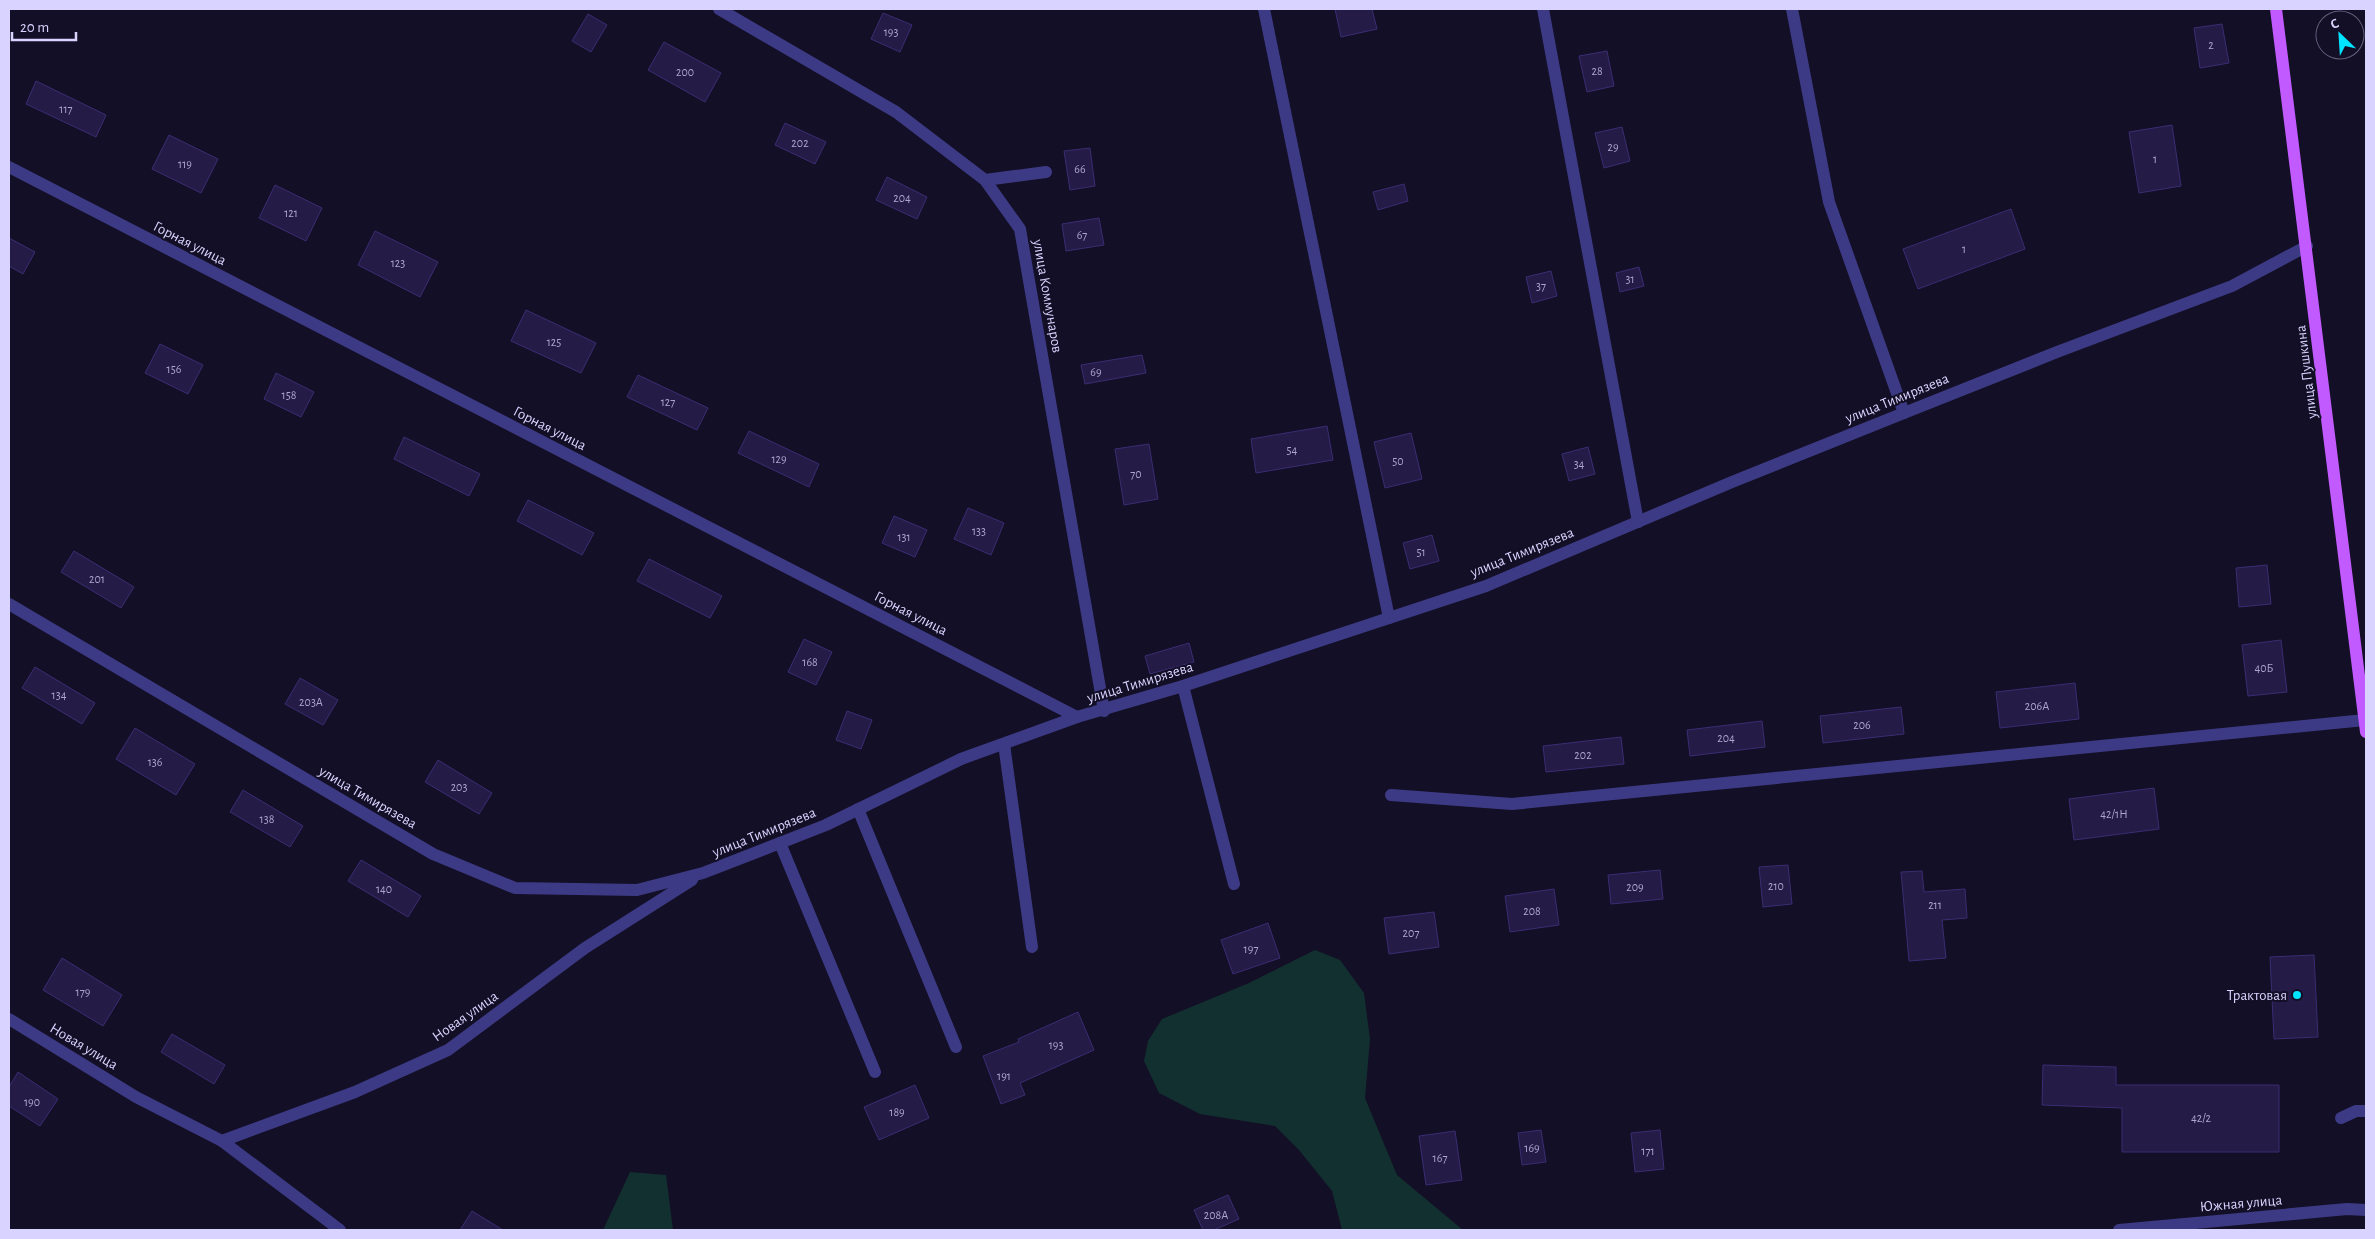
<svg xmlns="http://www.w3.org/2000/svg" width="2375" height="1239" viewBox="0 0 2375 1239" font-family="'Alegreya Sans',sans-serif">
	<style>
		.green { fill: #12302f }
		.building { fill: #241b47; stroke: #3b2d73 }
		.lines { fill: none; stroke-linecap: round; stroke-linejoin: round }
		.minor { stroke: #3d3a85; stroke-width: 12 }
		.major { stroke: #c25bff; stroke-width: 12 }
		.poi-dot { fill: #00e5ff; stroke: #130f26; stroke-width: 2 }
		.labels { text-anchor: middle; stroke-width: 4; stroke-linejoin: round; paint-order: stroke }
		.number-label { font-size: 12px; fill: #aca6d1 }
		.street-label { font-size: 15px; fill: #d9d4ff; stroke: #130f26 }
		.poi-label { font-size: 15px; fill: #d9d4ff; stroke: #130f26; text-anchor: end }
	</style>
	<rect width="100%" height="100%" fill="#130f26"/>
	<!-- green -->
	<g class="green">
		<polygon points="1315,950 1340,960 1364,993 1370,1039 1365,1098 1397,1175 1463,1230 1342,1230 1332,1191 1299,1150 1275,1126 1200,1114 1159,1093 1144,1061 1148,1041 1162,1019 1249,983"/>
		<polygon points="630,1172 666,1175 673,1230 603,1230"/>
	</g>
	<!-- building -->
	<g class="building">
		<polygon points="1335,9 1372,9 1377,29 1341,37"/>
		<polygon points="883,13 912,25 900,52 871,39"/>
		<polygon points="588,14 607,25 591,52 572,41"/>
		<polygon points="2222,24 2229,63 2200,68 2194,28"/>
		<polygon points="664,42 721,73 705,102 648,70"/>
		<polygon points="1607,51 1614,86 1587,92 1579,56"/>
		<polygon points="36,81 106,115 96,137 26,104"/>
		<polygon points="785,123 826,142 815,164 775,145"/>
		<polygon points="2172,125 2181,186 2139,193 2129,132"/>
		<polygon points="1622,127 1630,161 1604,168 1595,133"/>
		<polygon points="169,135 218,159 201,193 152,169"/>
		<polygon points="1090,148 1095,186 1070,190 1064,151"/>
		<polygon points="887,177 927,197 917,219 876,200"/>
		<polygon points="1404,184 1408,201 1378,210 1373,192"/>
		<polygon points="275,185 322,208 306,241 259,218"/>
		<polygon points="2011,209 2025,249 1918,289 1903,249"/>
		<polygon points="1099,218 1104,245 1066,251 1062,224"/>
		<polygon points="375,231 438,262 420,297 358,265"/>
		<polygon points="9,238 35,252 23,274 9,266"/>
		<polygon points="1639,267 1644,286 1620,292 1616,273"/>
		<polygon points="1551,271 1557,296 1532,303 1526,277"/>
		<polygon points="526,310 596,343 581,373 511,341"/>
		<polygon points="160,344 203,365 188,394 145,373"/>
		<polygon points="1142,355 1146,373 1085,384 1081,365"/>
		<polygon points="276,373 314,392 301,417 264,399"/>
		<polygon points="638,375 708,408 697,430 627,397"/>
		<polygon points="1327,426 1333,460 1256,473 1251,439"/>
		<polygon points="749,431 819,464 809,487 738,453"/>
		<polygon points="1411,433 1422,479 1385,488 1374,442"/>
		<polygon points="404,437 480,474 469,496 394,459"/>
		<polygon points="1149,444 1158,499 1124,505 1115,449"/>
		<polygon points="1588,447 1595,474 1569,481 1562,454"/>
		<polygon points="528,500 594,533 582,555 517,521"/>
		<polygon points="968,508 1004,523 991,555 954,539"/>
		<polygon points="894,516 927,530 915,557 882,543"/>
		<polygon points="1432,535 1439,561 1410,569 1403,543"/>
		<polygon points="74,551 134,587 121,608 61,572"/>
		<polygon points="649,559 722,596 710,618 637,581"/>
		<polygon points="2267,565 2271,604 2239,607 2236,568"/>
		<polygon points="804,639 832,652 816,685 788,672"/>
		<polygon points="2281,640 2287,692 2248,696 2242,645"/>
		<polygon points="1189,643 1194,662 1150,674 1145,656"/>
		<polygon points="35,667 95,703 82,724 22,688"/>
		<polygon points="300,678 338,700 323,725 285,704"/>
		<polygon points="2075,683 2079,719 2000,728 1996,692"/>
		<polygon points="1901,707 1904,734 1823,743 1820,716"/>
		<polygon points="847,711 872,720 861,749 836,740"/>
		<polygon points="1762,721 1765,747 1690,756 1687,730"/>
		<polygon points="135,728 195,764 176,795 116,759"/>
		<polygon points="1621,737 1624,764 1546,772 1543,746"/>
		<polygon points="438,760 492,793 479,814 425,782"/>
		<polygon points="2154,788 2159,829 2074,840 2069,799"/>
		<polygon points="243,790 303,826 290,847 230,812"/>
		<polygon points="361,860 421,896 408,917 348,881"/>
		<polygon points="1788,865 1792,904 1763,907 1759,867"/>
		<polygon points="1660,870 1663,899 1611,904 1608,875"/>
		<polygon points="1922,871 1924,892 1965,889 1967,918 1942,920 1946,958 1909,961 1901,872"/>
		<polygon points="1554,889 1559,925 1510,932 1505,896"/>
		<polygon points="1434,912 1439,947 1389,954 1384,918"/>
		<polygon points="1268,923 1280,958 1233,974 1221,940"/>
		<polygon points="2314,955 2318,1037 2274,1039 2270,957"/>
		<polygon points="62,958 122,995 103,1026 43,990"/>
		<polygon points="1078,1012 1094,1050 1020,1083 1025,1095 1001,1104 983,1056 1019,1042 1018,1039"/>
		<polygon points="172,1034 225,1065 214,1084 161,1052"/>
		<polygon points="2043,1065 2116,1067 2116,1085 2279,1085 2279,1152 2122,1152 2122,1108 2042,1105"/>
		<polygon points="18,1072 58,1099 40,1126 9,1106 9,1087"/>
		<polygon points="915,1085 929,1118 879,1140 864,1107"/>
		<polygon points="1541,1130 1546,1162 1522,1165 1518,1133"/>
		<polygon points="1660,1130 1664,1169 1635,1172 1631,1133"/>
		<polygon points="1455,1131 1462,1180 1426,1185 1419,1136"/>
		<polygon points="1228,1195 1239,1219 1214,1230 1203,1230 1194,1210"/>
		<polygon points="472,1211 503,1230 460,1230"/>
	</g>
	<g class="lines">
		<!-- minor -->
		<g class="minor">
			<polyline points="719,9 896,112 985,180 1020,229 1104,711"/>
			<polyline points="1264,9 1389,618"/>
			<polyline points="1543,9 1638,522"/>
			<polyline points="1792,9 1829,202 1904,413"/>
			<polyline points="9,167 1077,717"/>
			<polyline points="985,180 1046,172"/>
			<polyline points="9,604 433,854 515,888 637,890 703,873 826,825 961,759 1077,717 1183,686 1486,586 1732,482 1904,413 2057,352 2232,286 2307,246"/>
			<polyline points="1183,686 1234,884"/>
			<polyline points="1004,744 1032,947"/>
			<polyline points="1391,795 1512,804 2365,720"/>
			<polyline points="858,809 956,1047"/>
			<polyline points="780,843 875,1072"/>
			<polyline points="9,1019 136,1097 222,1141 340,1230"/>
			<polyline points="2341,1118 2356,1111 2366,1111"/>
			<polyline points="222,1141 355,1092 448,1050 585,948 692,880"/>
			<polyline points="2119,1230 2347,1209 2366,1210"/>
		</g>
		<!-- major -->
		<polyline class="major" points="2276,9 2366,732"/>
	</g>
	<!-- markers -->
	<circle class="poi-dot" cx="2297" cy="995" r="5"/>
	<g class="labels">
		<!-- number labels -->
		<g class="number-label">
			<text x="891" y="36">193</text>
			<text x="2211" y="49">2</text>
			<text x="1597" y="75">28</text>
			<text x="685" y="76">200</text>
			<text x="66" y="113">117</text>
			<text x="800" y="147">202</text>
			<text x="1613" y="151">29</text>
			<text x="2155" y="163">1</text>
			<text x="185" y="168">119</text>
			<text x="1080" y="173">66</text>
			<text x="902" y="202">204</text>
			<text x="291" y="217">121</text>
			<text x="1082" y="239">67</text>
			<text x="1964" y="253">1</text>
			<text x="398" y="267">123</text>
			<text x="1630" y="283">31</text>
			<text x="1541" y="290">37</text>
			<text x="554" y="346">125</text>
			<text x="174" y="373">156</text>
			<text x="1096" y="376">69</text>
			<text x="289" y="399">158</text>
			<text x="668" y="406">127</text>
			<text x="1292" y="454">54</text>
			<text x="779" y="463">129</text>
			<text x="1398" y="465">50</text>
			<text x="1579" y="468">34</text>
			<text x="1136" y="478">70</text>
			<text x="979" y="535">133</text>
			<text x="904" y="541">131</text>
			<text x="1421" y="556">51</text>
			<text x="97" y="583">201</text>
			<text x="810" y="666">168</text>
			<text x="2264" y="672">40Б</text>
			<text x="59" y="699">134</text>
			<text x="311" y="706">203А</text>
			<text x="2037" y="710">206А</text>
			<text x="1862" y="729">206</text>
			<text x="1726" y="742">204</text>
			<text x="1583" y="759">202</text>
			<text x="155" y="766">136</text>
			<text x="459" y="791">203</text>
			<text x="2114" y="818">42/1Н</text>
			<text x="267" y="823">138</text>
			<text x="1776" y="890">210</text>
			<text x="1635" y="891">209</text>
			<text x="384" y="893">140</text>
			<text x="1935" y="909">211</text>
			<text x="1532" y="915">208</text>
			<text x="1411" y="937">207</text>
			<text x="1251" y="953">197</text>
			<text x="83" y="996">179</text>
			<text x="1056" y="1049">193</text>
			<text x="1004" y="1080">191</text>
			<text x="32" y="1106">190</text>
			<text x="897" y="1116">189</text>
			<text x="2201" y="1122">42/2</text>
			<text x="1532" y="1152">169</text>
			<text x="1648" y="1155">171</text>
			<text x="1440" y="1162">167</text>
			<text x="1216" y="1219">208А</text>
		</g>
		<!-- street labels -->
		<g class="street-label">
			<text transform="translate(190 243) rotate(27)" y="5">Горная улица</text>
			<text transform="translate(1048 296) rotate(80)" y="5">улица Коммунаров</text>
			<text transform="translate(2306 372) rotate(-97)" y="5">улица Пушкина</text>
			<text transform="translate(1897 398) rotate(-22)" y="5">улица Тимирязева</text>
			<text transform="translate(550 428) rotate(27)" y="5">Горная улица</text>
			<text transform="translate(1522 552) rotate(-22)" y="5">улица Тимирязева</text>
			<text transform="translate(911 613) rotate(27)" y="5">Горная улица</text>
			<text transform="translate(1140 682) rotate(-17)" y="5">улица Тимирязева</text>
			<text transform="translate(368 797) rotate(30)" y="5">улица Тимирязева</text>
			<text transform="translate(764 832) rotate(-22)" y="5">улица Тимирязева</text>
			<text transform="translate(465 1016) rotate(-35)" y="5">Новая улица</text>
			<text transform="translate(84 1046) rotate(31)" y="5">Новая улица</text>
			<text transform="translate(2241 1203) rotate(-5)" y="5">Южная улица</text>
		</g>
		<!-- poi labels -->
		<g class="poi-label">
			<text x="2287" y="1000">Трактовая</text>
		</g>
	</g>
	<!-- border -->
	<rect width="2375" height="1239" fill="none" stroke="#d9d4ff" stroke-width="20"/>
	<!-- north arrow -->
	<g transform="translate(2340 35) rotate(335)"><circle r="24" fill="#130f26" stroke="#625e7d"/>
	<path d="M0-4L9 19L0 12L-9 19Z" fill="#00e5ff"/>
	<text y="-8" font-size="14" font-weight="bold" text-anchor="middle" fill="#d9d4ff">С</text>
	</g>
	<!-- scale -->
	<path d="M12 32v8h64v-8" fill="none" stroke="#d9d4ff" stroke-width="2.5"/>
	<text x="20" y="32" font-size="15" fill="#d9d4ff" stroke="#130f26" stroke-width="4" paint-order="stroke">20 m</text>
</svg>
